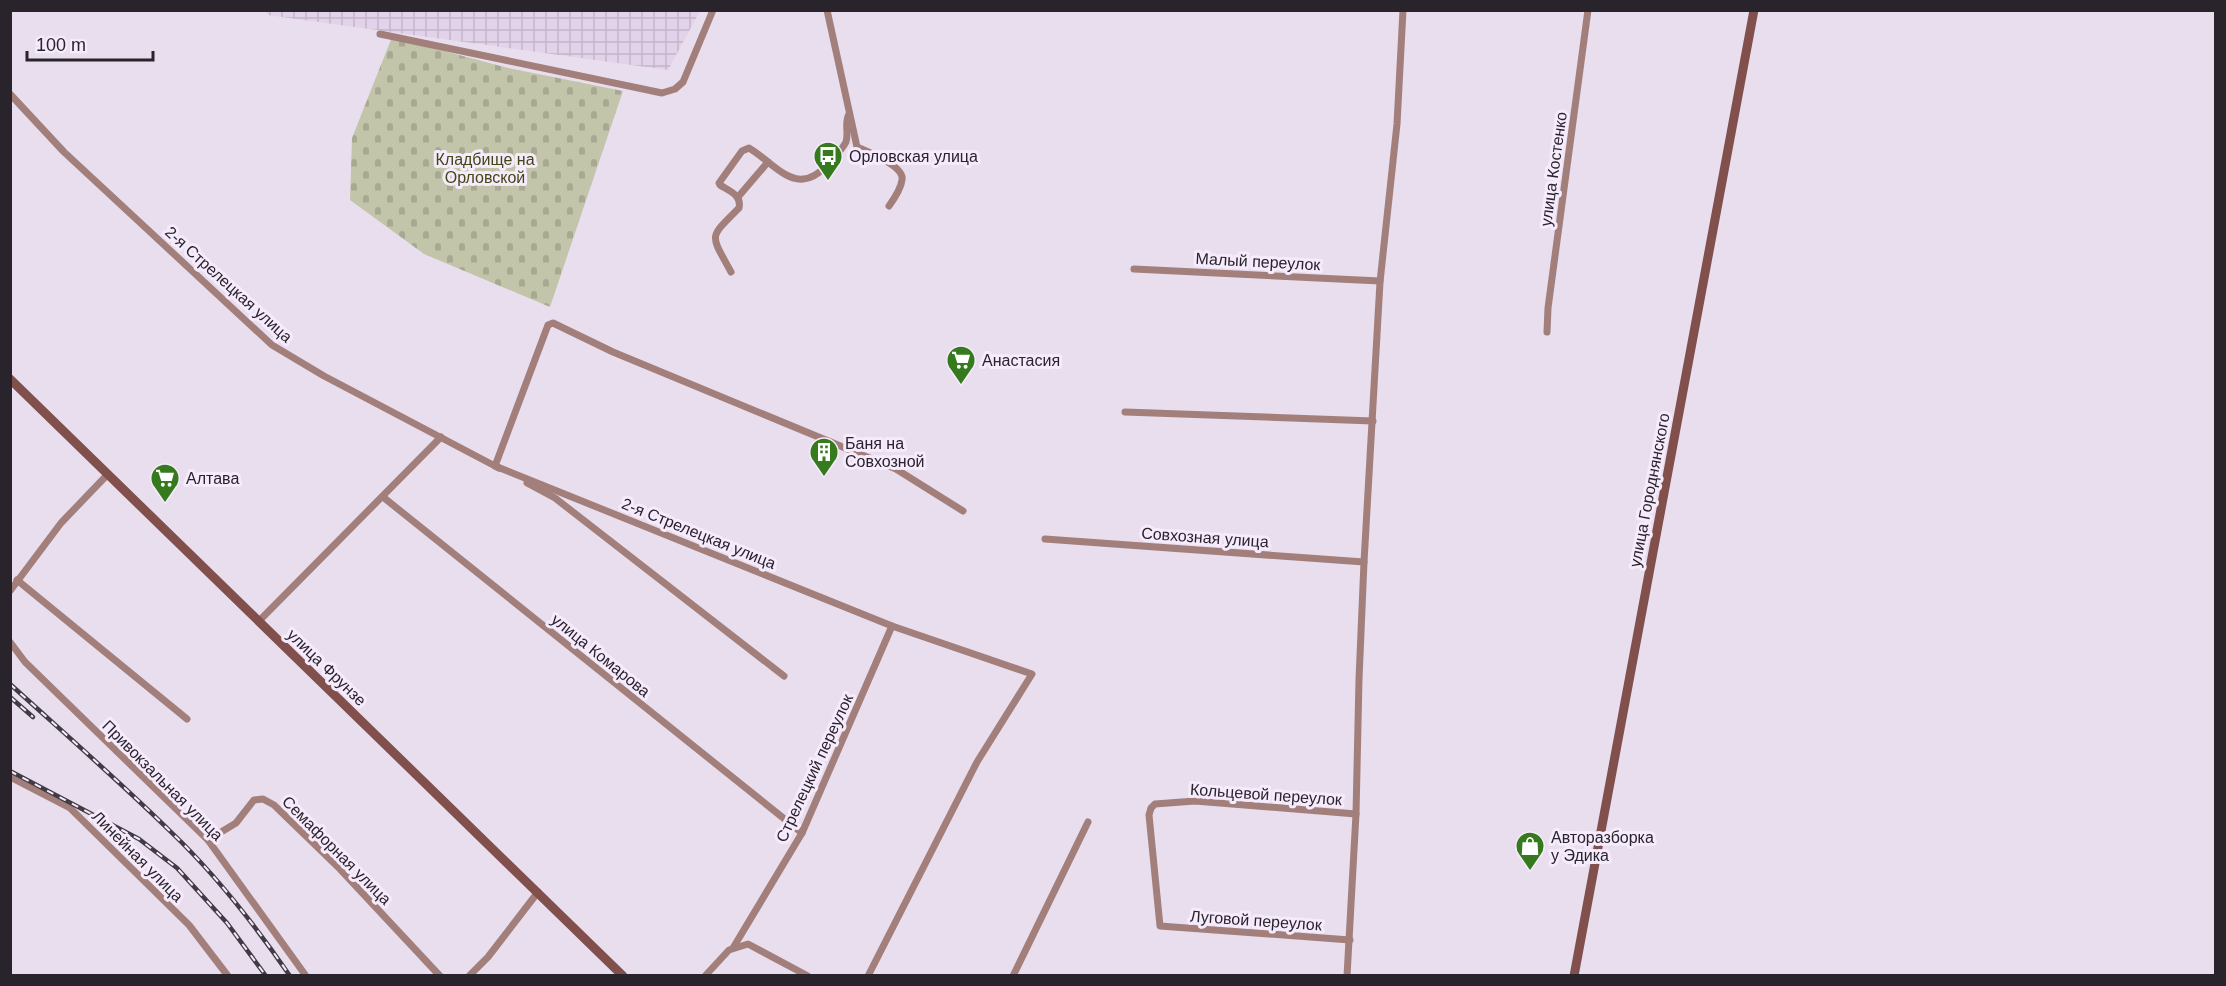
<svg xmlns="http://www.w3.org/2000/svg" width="2226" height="986" viewBox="0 0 2226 986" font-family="Arial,sans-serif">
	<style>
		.industrial { fill: url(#industrial-grid) }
		.cemetery { fill: url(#cemetery-stones) }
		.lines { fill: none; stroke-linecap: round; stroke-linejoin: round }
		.street { stroke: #a37f7c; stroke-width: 7 }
		.secondary { stroke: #814f4c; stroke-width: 9 }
		.rail-casing { stroke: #413c44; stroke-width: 4.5 }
		.rail { stroke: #f6ebfc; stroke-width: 2; stroke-dasharray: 7; stroke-linecap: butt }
		.labels { text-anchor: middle; stroke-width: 6; stroke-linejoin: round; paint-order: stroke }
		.poi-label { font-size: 16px; fill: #29242b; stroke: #f6ebfc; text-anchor: start }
		.park-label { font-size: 16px; fill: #444715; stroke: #f6ebfc }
		.street-label { font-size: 16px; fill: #29242b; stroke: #f6ebfc }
	</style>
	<defs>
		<pattern id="industrial-grid" width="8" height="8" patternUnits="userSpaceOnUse" patternTransform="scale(1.5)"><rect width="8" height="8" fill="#e3d3ea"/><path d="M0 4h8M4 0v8" fill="none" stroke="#c3b5c9"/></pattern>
		<pattern id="cemetery-stones" width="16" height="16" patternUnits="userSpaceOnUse" patternTransform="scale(1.5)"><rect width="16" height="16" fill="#c2c5a9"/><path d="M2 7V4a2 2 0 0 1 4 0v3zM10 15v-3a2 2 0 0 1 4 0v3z" fill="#a7a992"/></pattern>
	</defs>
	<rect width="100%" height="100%" fill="#e9deee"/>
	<!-- industrial -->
	<polygon class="industrial" points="266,11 700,10 700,11 668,70 267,15"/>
	<!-- cemetery -->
	<polygon class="cemetery" points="392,37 508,68 623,91 550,307 424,254 350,200 352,138"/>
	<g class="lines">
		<!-- street -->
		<g class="street">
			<path d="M 827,10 L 857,147 C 868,152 905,166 902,180 C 901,188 894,199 889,206"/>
			<polyline points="380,34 662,93 675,89 683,82 713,10"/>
			<polyline points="10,94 64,152 272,345 324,376 495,466 892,626 1032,674 977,762 868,976"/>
			<polyline points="738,197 768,162"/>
			<polyline points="1134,269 1380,281"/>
			<path d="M 731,272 C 710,233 708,239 739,208 C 742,195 729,191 720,185 L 719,183 L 742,151 L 749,148 C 777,165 797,199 828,164 C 834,157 842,150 846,142 C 849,133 844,123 849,114"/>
			<polyline points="1547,332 1548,308 1588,10"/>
			<polyline points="1125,412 1373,421"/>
			<polyline points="499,468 495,466 548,325 553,323 613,352 896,469 963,511"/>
			<polyline points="527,483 555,498 784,676"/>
			<polyline points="383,497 802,833"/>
			<polyline points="1045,539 1364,562"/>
			<polyline points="17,580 187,719"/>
			<polyline points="10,591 61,523 108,474"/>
			<polyline points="259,621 441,437"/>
			<polyline points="10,642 25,662 208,840 306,976"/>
			<polyline points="10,777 70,808 189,925 228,976"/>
			<polyline points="208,840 236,823 254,800 263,799 274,805 340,869 440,976"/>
			<polyline points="1350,940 1160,926 1149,815 1151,808 1155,804 1195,801 1356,814"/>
			<polyline points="733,948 802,833 892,626"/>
			<polyline points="469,976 488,957 538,892"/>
			<polyline points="705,976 729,950 748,944 808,976"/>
			<polyline points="1013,976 1088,822"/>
			<polyline points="1347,976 1356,814 1359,679 1364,562 1380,282 1397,124 1403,10"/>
		</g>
		<!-- secondary -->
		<g class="secondary">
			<polyline points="10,379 623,976"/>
			<polyline points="1574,976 1754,10"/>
		</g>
		<!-- rail casing -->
		<g class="rail-casing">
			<g id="rail">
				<path d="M 10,684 C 64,733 119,781 171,832 C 216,875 255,925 290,976"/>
				<polyline points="10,697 33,717"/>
				<polyline points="10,771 139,839 177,868 227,923 266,976"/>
			</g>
		</g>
		<!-- rail -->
		<use href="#rail" class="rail"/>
	</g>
	<!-- icons -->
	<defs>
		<g id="bus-pin" transform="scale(1.5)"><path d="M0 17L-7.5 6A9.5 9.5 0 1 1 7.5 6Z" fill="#357b1e" stroke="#f6ebfc"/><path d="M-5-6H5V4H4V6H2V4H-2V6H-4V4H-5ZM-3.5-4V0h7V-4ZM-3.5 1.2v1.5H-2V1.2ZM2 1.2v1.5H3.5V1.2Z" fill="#fff"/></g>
		<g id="supermarket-pin" transform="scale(1.5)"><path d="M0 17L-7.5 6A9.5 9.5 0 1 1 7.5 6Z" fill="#357b1e" stroke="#f6ebfc"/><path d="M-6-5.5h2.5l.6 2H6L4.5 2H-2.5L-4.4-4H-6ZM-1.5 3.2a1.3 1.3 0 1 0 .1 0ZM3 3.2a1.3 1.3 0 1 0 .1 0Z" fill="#fff"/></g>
		<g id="building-pin" transform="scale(1.5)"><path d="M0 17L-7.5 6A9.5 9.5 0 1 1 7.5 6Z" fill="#357b1e" stroke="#f6ebfc"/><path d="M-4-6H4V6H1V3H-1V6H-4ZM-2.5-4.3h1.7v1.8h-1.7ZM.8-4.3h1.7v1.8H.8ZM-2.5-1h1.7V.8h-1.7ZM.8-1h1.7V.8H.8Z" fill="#fff"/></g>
		<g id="shop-pin" transform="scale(1.5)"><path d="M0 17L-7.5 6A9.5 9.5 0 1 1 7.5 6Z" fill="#357b1e" stroke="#f6ebfc"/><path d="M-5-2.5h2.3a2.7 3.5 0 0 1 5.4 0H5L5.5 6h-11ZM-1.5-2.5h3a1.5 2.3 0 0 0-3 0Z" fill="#fff"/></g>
	</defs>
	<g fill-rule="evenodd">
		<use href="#bus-pin" x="828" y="156"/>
		<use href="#supermarket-pin" x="961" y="360"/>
		<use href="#building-pin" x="824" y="452"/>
		<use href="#supermarket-pin" x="165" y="478"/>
		<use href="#shop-pin" x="1530" y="846"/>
	</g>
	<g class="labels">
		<!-- poi labels -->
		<g class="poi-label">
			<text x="849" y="162">Орловская улица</text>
			<text x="982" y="366">Анастасия</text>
			<text x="845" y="449">Баня на<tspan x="845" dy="18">Совхозной</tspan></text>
			<text x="186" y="484">Алтава</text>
			<text x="1551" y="843">Авторазборка<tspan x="1551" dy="18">у Эдика</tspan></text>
		</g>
		<!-- park labels -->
		<g class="park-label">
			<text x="485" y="165">Кладбище на<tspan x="485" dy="18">Орловской</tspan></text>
		</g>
		<!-- street labels -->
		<g class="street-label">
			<text transform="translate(1553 169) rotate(-82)" y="6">улица Костенко</text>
			<text transform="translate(1258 261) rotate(3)" y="6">Малый переулок</text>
			<text transform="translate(229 284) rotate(42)" y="6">2-я Стрелецкая улица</text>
			<text transform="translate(1649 490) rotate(-79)" y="6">улица Городнянского</text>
			<text transform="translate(699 533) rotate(22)" y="6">2-я Стрелецкая улица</text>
			<text transform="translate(1205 537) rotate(4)" y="6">Совхозная улица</text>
			<text transform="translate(601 655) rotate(39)" y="6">улица Комарова</text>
			<text transform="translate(327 667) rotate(44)" y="6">улица Фрунзе</text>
			<text transform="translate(814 768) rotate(-65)" y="6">Стрелецкий переулок</text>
			<text transform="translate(163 780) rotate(45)" y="6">Привокзальная улица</text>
			<text transform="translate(1266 794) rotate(4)" y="6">Кольцевой переулок</text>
			<text transform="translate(337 850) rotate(45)" y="6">Семафорная улица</text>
			<text transform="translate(138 856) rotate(45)" y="6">Линейная улица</text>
			<text transform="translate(1256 920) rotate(4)" y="6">Луговой переулок</text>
		</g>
	</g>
	<!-- border -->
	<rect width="2226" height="986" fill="none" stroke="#29242b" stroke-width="24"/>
	<!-- scale -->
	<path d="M27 51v9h126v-9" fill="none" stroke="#29242b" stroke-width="3"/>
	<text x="36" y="51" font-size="18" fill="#29242b" stroke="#f6ebfc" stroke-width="4.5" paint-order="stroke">100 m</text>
</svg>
